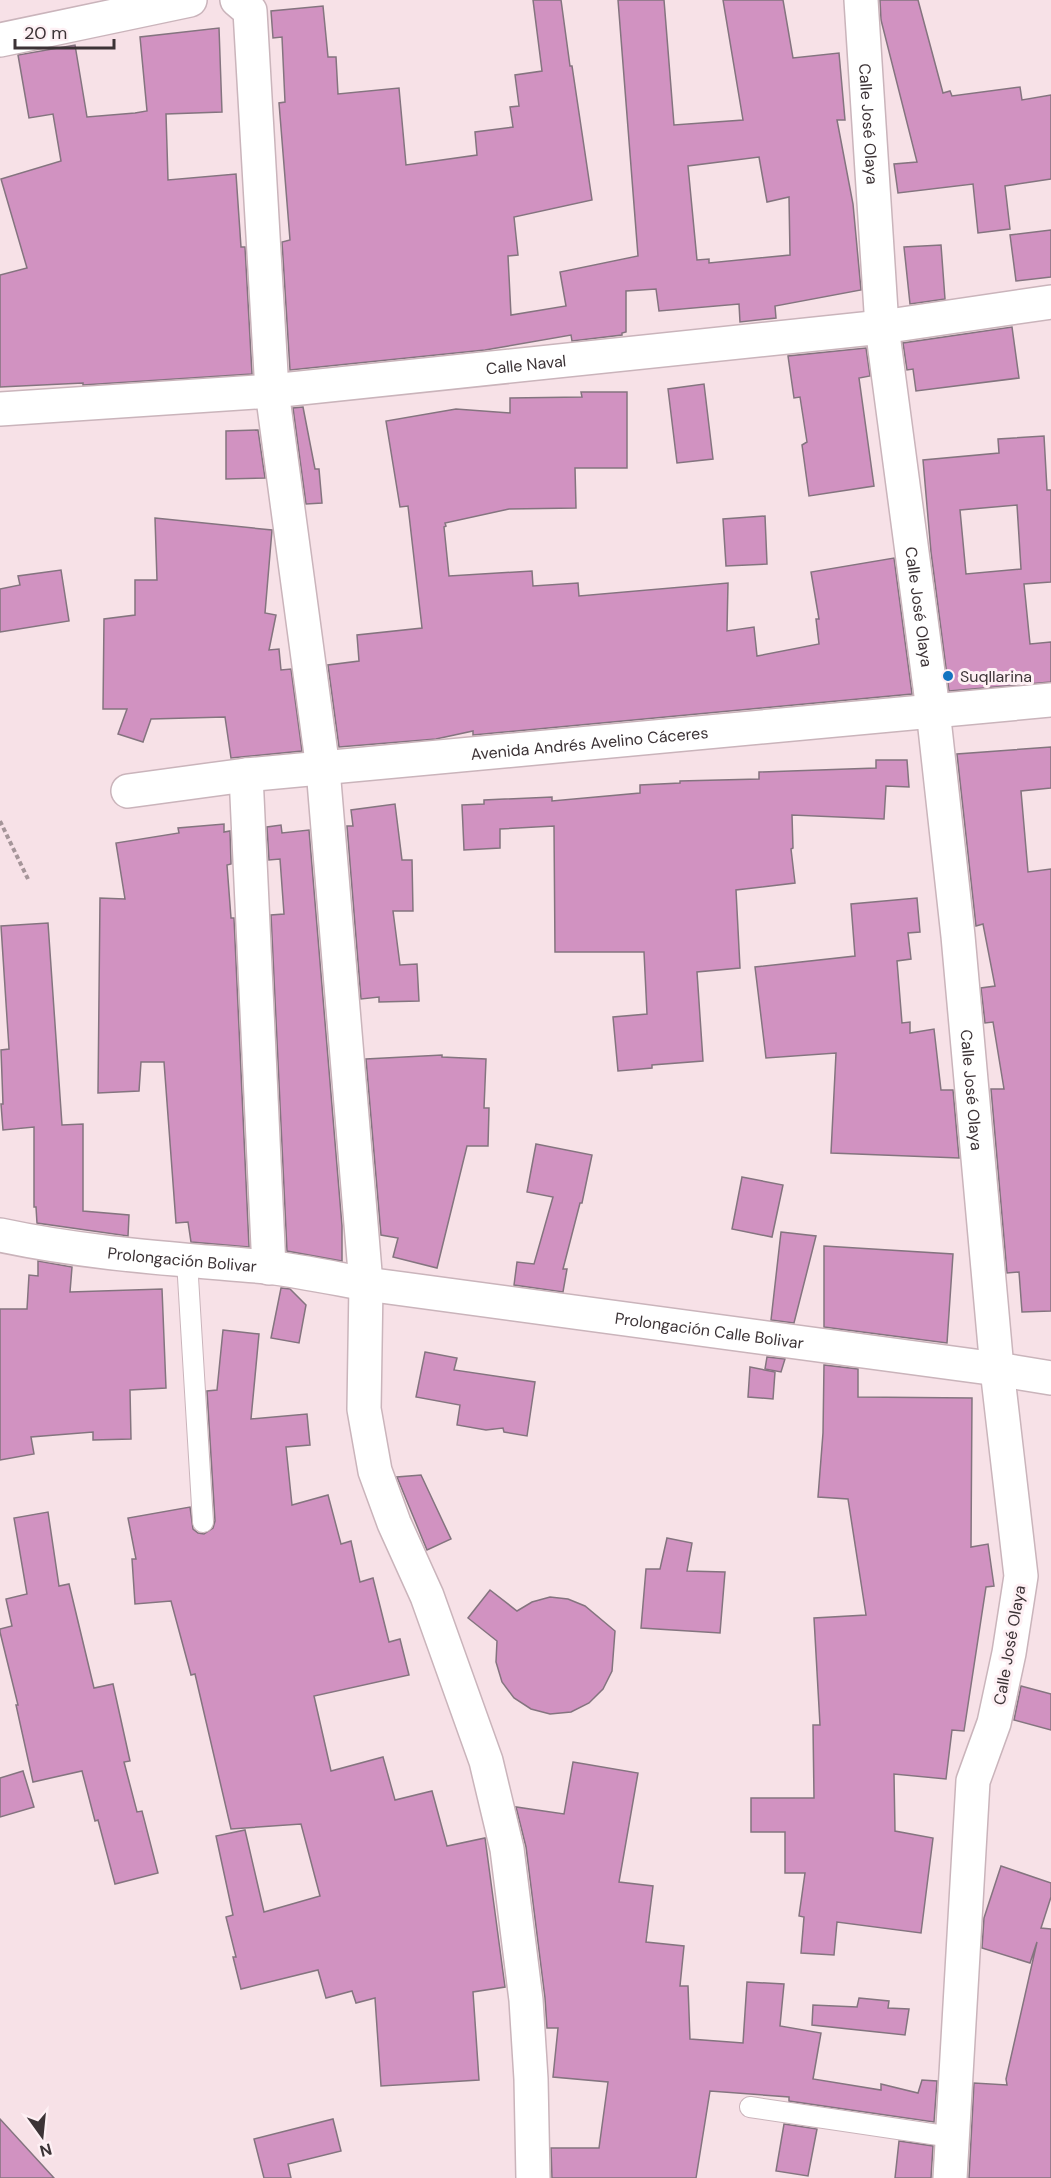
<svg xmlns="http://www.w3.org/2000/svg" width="1051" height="2178" viewBox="0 0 1051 2178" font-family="'DM Sans',sans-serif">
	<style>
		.building { fill: #d192c1; stroke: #84747f; stroke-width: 1.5; fill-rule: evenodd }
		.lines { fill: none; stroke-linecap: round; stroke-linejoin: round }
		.service-casing { stroke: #cab4bb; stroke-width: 22 }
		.minor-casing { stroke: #cab4bb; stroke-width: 36 }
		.path { stroke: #a59599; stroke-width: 4; stroke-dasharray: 4.5 3; stroke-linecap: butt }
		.service { stroke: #fff; stroke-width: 20 }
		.minor { stroke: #fff; stroke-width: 33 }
		.poi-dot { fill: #1473c0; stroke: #fef0f4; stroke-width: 2 }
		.labels { text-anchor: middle; stroke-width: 6; stroke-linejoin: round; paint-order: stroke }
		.street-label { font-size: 16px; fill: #3c3336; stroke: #fef0f4 }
		.poi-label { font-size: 16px; fill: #3c3336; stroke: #fef0f4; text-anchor: start }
	</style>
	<rect width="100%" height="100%" fill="#f7e1e7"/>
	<!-- building -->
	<g class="building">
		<path d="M 533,0 L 561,0 L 570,66 L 572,66 L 592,200 L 514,217 L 518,255 L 508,256 L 511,315 L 566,306 L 560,272 L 638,256 L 618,0 L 664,0 L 674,125 L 743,120 L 723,0 L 783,0 L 793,58 L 839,53 L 845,120 L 837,120 L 853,204 L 861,290 L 775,306 L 776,318 L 740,322 L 739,304 L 659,311 L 656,289 L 626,291 L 626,332 L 622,333 L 622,335 L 572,341 L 571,335 L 485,350 L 290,370 L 282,242 L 290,240 L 279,103 L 285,102 L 282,37 L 273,38 L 271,11 L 323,6 L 328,57 L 336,57 L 338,94 L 399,88 L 406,165 L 477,155 L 475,132 L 513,127 L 510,107 L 519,106 L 515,75 L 542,71 ZM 759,157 L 767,202 L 789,197 L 790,255 L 709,263 L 709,259 L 697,260 L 688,166 Z"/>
		<polygon points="880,0 918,0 943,93 950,91 952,96 1020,87 1022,100 1051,95 1051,179 1005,186 1010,229 978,233 973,184 898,193 894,164 917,162 881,20"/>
		<polygon points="219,28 222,112 166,114 168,180 236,174 241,247 245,247 252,374 83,385 83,383 0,387 0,275 27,268 1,179 61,161 53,114 29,118 18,55 75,45 87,117 135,113 147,111 140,37"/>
		<polygon points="1051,230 1051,277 1016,281 1010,235"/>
		<polygon points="941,245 945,299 910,304 904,247"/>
		<polygon points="1012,327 1019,378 916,391 913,369 907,370 903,343"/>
		<polygon points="866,348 870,376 859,378 874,486 809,496 802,445 807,442 800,397 794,398 788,356"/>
		<polygon points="704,384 713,459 677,463 668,389"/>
		<polygon points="581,392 627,392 627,468 575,468 576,508 509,509 445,523 446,526 444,527 449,576 532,571 533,586 578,583 579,596 728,583 727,631 754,627 757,656 819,644 816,619 819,619 811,572 894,558 912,694 473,735 473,731 436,739 339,747 328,665 359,661 357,635 422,628 408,506 400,507 386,421 456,409 510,413 510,398 582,397"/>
		<polygon points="303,407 315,469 319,469 322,503 306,504 293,408"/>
		<polygon points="258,430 265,478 226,479 226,431"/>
		<path d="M 1044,436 L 1047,490 L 1051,490 L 1051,582 L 1024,584 L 1030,644 L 1051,642 L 1051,682 L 949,691 L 931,552 L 923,460 L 999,453 L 998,439 ZM 1017,505 L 1021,569 L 966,574 L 960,510 Z"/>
		<polygon points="765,516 767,564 726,566 723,519"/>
		<polygon points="155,518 272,530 265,613 276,615 269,650 279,649 281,670 291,669 302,751 231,758 225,717 151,719 143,742 118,734 127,709 103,709 104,619 135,615 135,580 157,580"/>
		<polygon points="61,570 69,621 0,632 0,589 20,585 18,576"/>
		<polygon points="1051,747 1051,788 1021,791 1028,872 1051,869 1051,1311 1022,1312 1019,1272 1007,1273 991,1089 1004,1089 993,1022 985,1023 981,988 995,986 983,924 976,926 957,754"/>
		<polygon points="876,760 907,760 909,787 886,786 884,819 792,815 793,848 791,849 795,883 736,890 740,968 697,972 703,1061 652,1065 652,1068 618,1071 613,1017 647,1014 644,952 555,952 554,826 500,829 500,848 464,850 462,805 484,804 484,800 552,797 552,801 640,793 640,785 680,783 680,781 759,779 759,772 876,768"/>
		<polygon points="395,804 402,860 412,860 413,911 393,911 400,965 417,964 419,1001 379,1002 379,997 361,999 347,826 353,826 351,810"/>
		<polygon points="224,824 224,832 230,831 231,864 227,865 231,918 234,918 249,1247 191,1242 188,1222 176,1223 164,1062 141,1062 139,1091 98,1093 100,898 125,899 116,843 179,833 178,828"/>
		<polygon points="281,825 282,833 309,830 342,1226 342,1261 287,1251 271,915 284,914 280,859 269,860 267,827"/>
		<polygon points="917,898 920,932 908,933 911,959 897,961 902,1023 910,1022 910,1033 934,1029 941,1090 953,1090 959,1158 831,1153 836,1053 766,1058 755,967 855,956 851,904"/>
		<polygon points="48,923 62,1125 83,1124 83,1211 129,1215 128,1236 37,1223 36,1207 34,1207 34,1127 3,1130 1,1104 3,1104 1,1050 9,1049 1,926"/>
		<polygon points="442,1055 442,1057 486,1059 484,1108 489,1108 488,1146 467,1146 437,1268 393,1257 398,1238 381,1235 366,1059"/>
		<polygon points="536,1144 592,1155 582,1203 580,1203 563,1269 567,1269 563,1292 514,1285 517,1262 534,1264 553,1197 527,1192"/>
		<polygon points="742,1177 783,1185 772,1237 732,1229"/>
		<polygon points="781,1232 816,1236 794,1323 771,1320"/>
		<polygon points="824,1246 953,1254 947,1343 824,1327"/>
		<polygon points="38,1261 72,1267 70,1292 162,1289 166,1388 130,1390 131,1439 93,1440 93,1432 31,1437 34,1454 0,1460 0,1309 27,1309 29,1275 38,1276"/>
		<polygon points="281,1288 290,1289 306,1305 299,1343 271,1338"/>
		<polygon points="223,1330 259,1334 251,1419 307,1414 310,1445 286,1447 292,1505 328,1495 341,1544 351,1541 360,1582 373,1578 389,1642 400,1639 409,1675 314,1696 331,1771 383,1757 395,1800 432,1791 447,1846 485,1838 505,1987 473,1992 479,2080 381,2086 375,1998 356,2003 352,1991 326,1998 318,1970 241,1989 233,1957 236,1957 226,1917 233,1915 216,1836 245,1830 264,1912 320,1896 301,1824 231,1829 195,1674 191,1675 171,1601 135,1604 132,1559 136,1559 128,1518 190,1507 193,1529 198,1533 204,1534 213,1528 215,1521 207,1391 217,1390"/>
		<polygon points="425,1352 457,1358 454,1370 535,1382 527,1436 504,1432 503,1428 486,1430 457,1425 460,1405 416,1397"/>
		<polygon points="767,1357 785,1359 781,1372 765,1369"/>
		<polygon points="824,1365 858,1369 858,1397 972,1398 971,1547 988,1544 994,1586 986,1587 964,1731 952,1730 946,1779 894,1774 895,1831 933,1838 921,1933 837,1922 834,1955 801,1953 804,1917 799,1916 805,1873 785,1873 785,1832 751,1832 751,1798 814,1798 813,1725 820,1725 814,1618 866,1615 848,1499 818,1497 823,1433"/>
		<polygon points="750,1367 775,1372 773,1399 748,1397"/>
		<polygon points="421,1475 451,1539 427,1550 397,1477"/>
		<polygon points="48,1512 59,1586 69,1584 94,1688 113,1684 130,1761 124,1762 137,1812 142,1811 158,1873 115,1884 98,1820 95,1821 82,1771 33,1782 16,1705 18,1705 0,1632 0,1629 12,1626 6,1599 27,1594 14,1518"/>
		<polygon points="667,1538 692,1543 687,1571 725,1572 720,1633 641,1628 646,1569 660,1569"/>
		<polygon points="490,1590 517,1611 532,1602 550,1597 568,1599 585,1606 615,1631 612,1671 603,1689 589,1703 571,1712 550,1714 531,1709 514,1698 502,1682 496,1662 497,1641 468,1618"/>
		<polygon points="1021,1686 1051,1694 1051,1730 1014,1720"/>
		<polygon points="573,1762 638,1773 619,1882 653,1886 646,1942 684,1946 680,1986 688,1986 690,2039 743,2043 747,1982 784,1984 780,2026 821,2033 813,2079 881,2090 881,2084 918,2093 922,2080 937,2081 934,2122 789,2101 789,2097 710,2091 696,2178 552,2178 551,2148 599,2148 608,2082 553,2077 558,2028 547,2028 545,1998 526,1847 516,1807 564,1814"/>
		<polygon points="23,1771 34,1807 0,1817 0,1778"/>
		<polygon points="1001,1866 1051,1883 1051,1897 1041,1928 1051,1929 1051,2178 969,2178 974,2083 1007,2085 1006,2079 1037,1942 1030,1963 982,1948 984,1918"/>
		<polygon points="859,1998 889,2001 888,2008 909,2009 905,2035 812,2025 813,2005 857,2007"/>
		<polygon points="0,2119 54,2178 0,2178"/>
		<polygon points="333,2119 341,2151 288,2164 291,2178 264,2178 254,2139"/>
		<polygon points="784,2124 817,2129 808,2176 776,2171"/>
		<polygon points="899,2141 933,2146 931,2178 895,2178"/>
	</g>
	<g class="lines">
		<!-- service casing -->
		<g class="service-casing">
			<g id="service">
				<polyline points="187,1261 203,1522"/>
				<polyline points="750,2107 952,2137"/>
			</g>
		</g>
		<!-- minor casing -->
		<g class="minor-casing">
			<g id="minor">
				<polyline points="237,0 250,11 272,391 323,769 366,1284 364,1409 375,1471 394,1523 427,1596 486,1761 507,1849 526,2000 531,2079 533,2178"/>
				<path id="s1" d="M 861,0 L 882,327 L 933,710 L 958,936 L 997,1369 L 1021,1576 L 1009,1653 L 994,1723 L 973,1781 L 950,2178"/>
				<polyline points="0,40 190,0"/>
				<path id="s2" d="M 0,409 L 272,391 L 882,327 L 1051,302"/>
				<polyline points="246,775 269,1268"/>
				<path id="s3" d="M 128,791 L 246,775 L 1051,700"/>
				<path id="s4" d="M 0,1235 C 88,1254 177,1259 267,1267 C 300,1271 333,1278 366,1284 L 997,1369 L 1051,1378"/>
			</g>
		</g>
		<!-- path -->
		<polyline class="path" points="0,821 28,879"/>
		<!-- service -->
		<use href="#service" class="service"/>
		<!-- minor -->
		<use href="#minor" class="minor"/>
	</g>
	<!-- markers -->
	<circle class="poi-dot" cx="948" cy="676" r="6"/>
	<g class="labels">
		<!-- street labels -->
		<g class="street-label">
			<text dy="6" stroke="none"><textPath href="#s1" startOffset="124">Calle José Olaya</textPath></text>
			<text dy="6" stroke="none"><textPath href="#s2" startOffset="528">Calle Naval</textPath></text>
			<text dy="6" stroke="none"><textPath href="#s1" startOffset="610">Calle José Olaya</textPath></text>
			<text dy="6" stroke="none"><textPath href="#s3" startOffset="464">Avenida Andrés Avelino Cáceres</textPath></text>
			<text dy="6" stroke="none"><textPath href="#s1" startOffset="1096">Calle José Olaya</textPath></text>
			<text dy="6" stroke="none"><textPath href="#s4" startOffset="184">Prolongación Bolivar</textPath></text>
			<text dy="6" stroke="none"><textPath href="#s4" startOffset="716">Prolongación Calle Bolivar</textPath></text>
			<text transform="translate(1009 1645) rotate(-80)" y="6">Calle José Olaya</text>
		</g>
		<!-- poi labels -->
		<g class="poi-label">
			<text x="960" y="682">Suqllarina</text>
		</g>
	</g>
	<!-- north arrow -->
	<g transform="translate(42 2136) rotate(165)" stroke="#fef0f4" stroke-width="4.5" paint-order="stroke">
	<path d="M0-4.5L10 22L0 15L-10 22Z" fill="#3c3336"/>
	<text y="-9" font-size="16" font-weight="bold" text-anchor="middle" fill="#3c3336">N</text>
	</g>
	<!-- scale -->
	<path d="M15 39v9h99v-9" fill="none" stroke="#3c3336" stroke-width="3"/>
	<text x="24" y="39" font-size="18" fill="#3c3336" stroke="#fef0f4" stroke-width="4.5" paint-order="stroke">20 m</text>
</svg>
